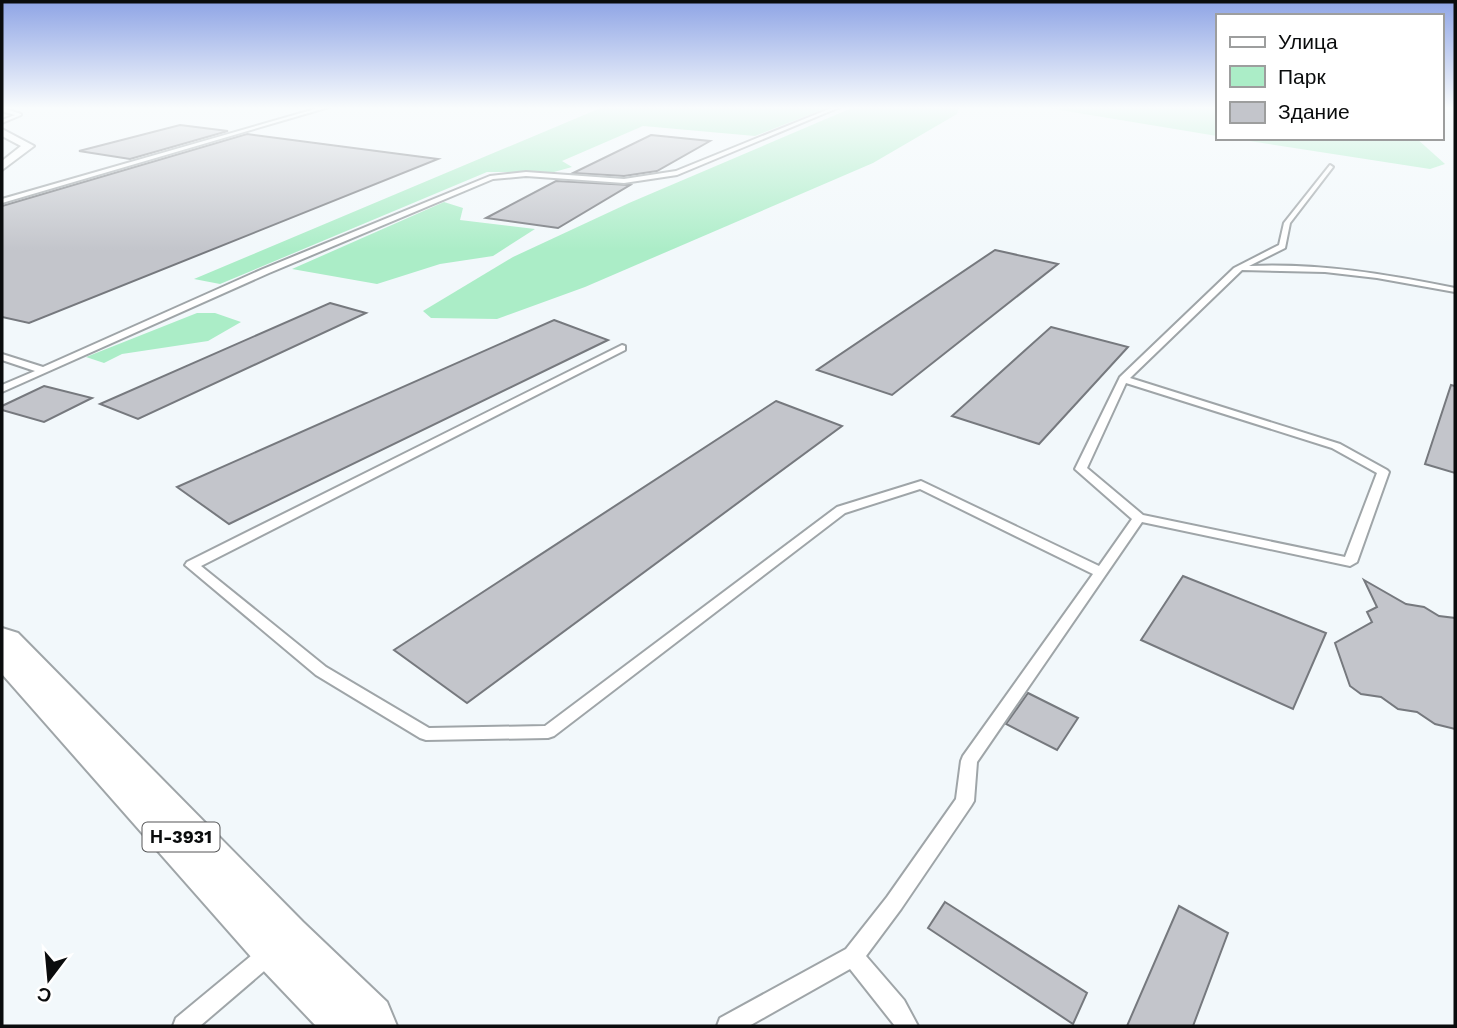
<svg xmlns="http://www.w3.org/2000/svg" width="1457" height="1028" viewBox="0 0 1457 1028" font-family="'Work Sans',sans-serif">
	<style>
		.green { fill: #abedc7 }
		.building { fill: #c3c5cb; stroke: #76797e; stroke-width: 2 }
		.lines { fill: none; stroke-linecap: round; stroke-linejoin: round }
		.service-casing { stroke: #9fa5a8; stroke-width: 4 }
		.minor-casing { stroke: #9fa5a8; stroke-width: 4 }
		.trunk-casing { stroke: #9fa5a8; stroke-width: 4 }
		.service { fill: #fff; fill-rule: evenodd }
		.minor { fill: #fff; fill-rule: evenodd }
		.trunk { fill: #fff; fill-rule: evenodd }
		.labels { text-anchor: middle; stroke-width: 6; stroke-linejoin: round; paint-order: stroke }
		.shield { fill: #fff; stroke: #545556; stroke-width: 2 }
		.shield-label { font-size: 18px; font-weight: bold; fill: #0a0c0d }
	</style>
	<rect width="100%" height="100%" fill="#f2f8fb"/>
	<!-- green -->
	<g class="green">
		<polygon points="603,107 829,107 755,136 643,126 562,161 572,167 554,172 487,172 220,284 194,279"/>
		<polygon points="854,107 959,107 957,114 873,163 585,287 497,319 431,318 423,311 513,257 629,203"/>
		<polygon points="1042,107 1217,107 1217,136"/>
		<polygon points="1230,138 1416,138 1445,164 1430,169"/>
		<polygon points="444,202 463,208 460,220 535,229 493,256 440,264 377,284 292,269"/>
		<polygon points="197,313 215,313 241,322 208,341 122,354 104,363 86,357"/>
	</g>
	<!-- building -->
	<g class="building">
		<polygon points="180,125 228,131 130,159 79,151"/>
		<polygon points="247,134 438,159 29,323 2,317 2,206"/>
		<polygon points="651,135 710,141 657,171 624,176 573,173"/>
		<polygon points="556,181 630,185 558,228 486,218"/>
		<polygon points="995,250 1058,264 892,395 817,370"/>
		<polygon points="330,303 366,313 138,419 100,404"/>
		<polygon points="554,320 608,340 229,524 177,487"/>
		<polygon points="1051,327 1128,347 1039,444 952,416"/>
		<polygon points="1451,385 1455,386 1455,473 1425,464"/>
		<polygon points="44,386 92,398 44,422 2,410 2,406"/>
		<polygon points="776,401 842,426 467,703 394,650"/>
		<polygon points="1183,576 1326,633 1293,709 1141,640"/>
		<polygon points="1364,580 1406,604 1424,607 1439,616 1455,618 1455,729 1435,724 1417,712 1398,709 1381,697 1361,694 1350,686 1335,643 1372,622 1367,612 1377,607"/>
		<polygon points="1028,693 1078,718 1057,750 1006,724"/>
		<polygon points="945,902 1087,993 1073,1024 928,928"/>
		<polygon points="1179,906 1228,933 1193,1026 1127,1026"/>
	</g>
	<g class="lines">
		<!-- service casing -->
		<g class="service-casing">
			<g id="service">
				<polygon points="322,107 329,107 2,203 2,199"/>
				<polygon points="834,107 840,107 677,175 624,183 526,176 493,179 269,273 2,392 2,385 35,371 2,360 2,354 43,367 263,269 490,176 526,172 624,179 676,171"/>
				<polygon points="2,108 21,114 21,115 2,123 2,120 15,115 2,111"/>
				<path d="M 1330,165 L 1333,167 L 1290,223 L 1285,248 L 1249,266 C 1319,263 1387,274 1455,288 L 1455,292 L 1377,278 L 1325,272 L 1242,270 L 1130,378 L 1340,444 L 1387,470 L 1389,472 L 1357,562 L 1350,566 L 1142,522 L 977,762 L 974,801 L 971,806 L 901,909 L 866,956 L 904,1000 L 918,1026 L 895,1026 L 850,969 L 749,1026 L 717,1026 L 720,1018 L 846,949 L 887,897 L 956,799 L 961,761 L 963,756 L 1093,574 L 920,489 L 845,513 L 554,736 L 548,738 L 426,740 L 420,738 L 316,675 L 185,565 L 187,562 L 622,345 L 625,346 L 625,350 L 201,566 L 326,667 L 429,728 L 545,726 L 837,507 L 921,481 L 1099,566 L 1132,519 L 1075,469 L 1120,377 L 1234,268 L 1279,245 L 1284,223 ZM 1126,383 L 1332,448 L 1377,473 L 1345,557 L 1143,515 L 1087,468 Z"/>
				<polygon points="270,943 277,946 280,953 277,960 200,1026 173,1026 176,1018 263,946"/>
			</g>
		</g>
		<!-- minor casing -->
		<g class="minor-casing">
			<polygon id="minor" points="2,129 34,146 2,170 2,161 21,146 2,136"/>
		</g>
		<!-- trunk casing -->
		<g class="trunk-casing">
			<polygon id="trunk" points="2,628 18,633 303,922 387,1002 397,1026 316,1026 259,966 2,674"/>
		</g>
		<!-- service -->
		<use href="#service" class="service"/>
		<!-- minor -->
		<use href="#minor" class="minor"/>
		<!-- trunk -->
		<use href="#trunk" class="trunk"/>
	</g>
	<!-- sky -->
	<linearGradient id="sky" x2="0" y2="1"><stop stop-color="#8ea4e5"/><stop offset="0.43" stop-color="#f9fcfd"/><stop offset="1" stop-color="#f9fcfd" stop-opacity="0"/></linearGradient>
	<rect width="1457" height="251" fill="url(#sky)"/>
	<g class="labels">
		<!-- shield labels -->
		<rect class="shield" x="142.5" y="822.5" width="77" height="29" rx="5"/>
		<g class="shield-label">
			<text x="181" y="843">Н-3931</text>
		</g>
	</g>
	<!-- border -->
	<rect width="1457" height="1028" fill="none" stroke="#0a0c0d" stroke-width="7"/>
	<!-- legend -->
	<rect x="1216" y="14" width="228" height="126" fill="#ffffff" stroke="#9d9e9e" stroke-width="2"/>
	<rect x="1230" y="37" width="35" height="10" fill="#ffffff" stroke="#9d9e9e" stroke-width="2"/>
	<text x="1278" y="49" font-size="21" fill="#0a0c0d">Улица</text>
	<rect x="1230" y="66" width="35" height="21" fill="#abedc7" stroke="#9d9e9e" stroke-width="2"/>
	<text x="1278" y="84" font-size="21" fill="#0a0c0d">Парк</text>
	<rect x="1230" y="102" width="35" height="21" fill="#c3c5cb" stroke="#9d9e9e" stroke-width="2"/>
	<text x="1278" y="119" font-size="21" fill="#0a0c0d">Здание</text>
	<!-- north arrow -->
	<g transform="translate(49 979) rotate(196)" stroke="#ffffff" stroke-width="5" paint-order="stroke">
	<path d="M0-5L12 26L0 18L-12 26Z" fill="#0a0c0d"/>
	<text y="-10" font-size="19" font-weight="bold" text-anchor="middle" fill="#0a0c0d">С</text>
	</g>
</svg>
